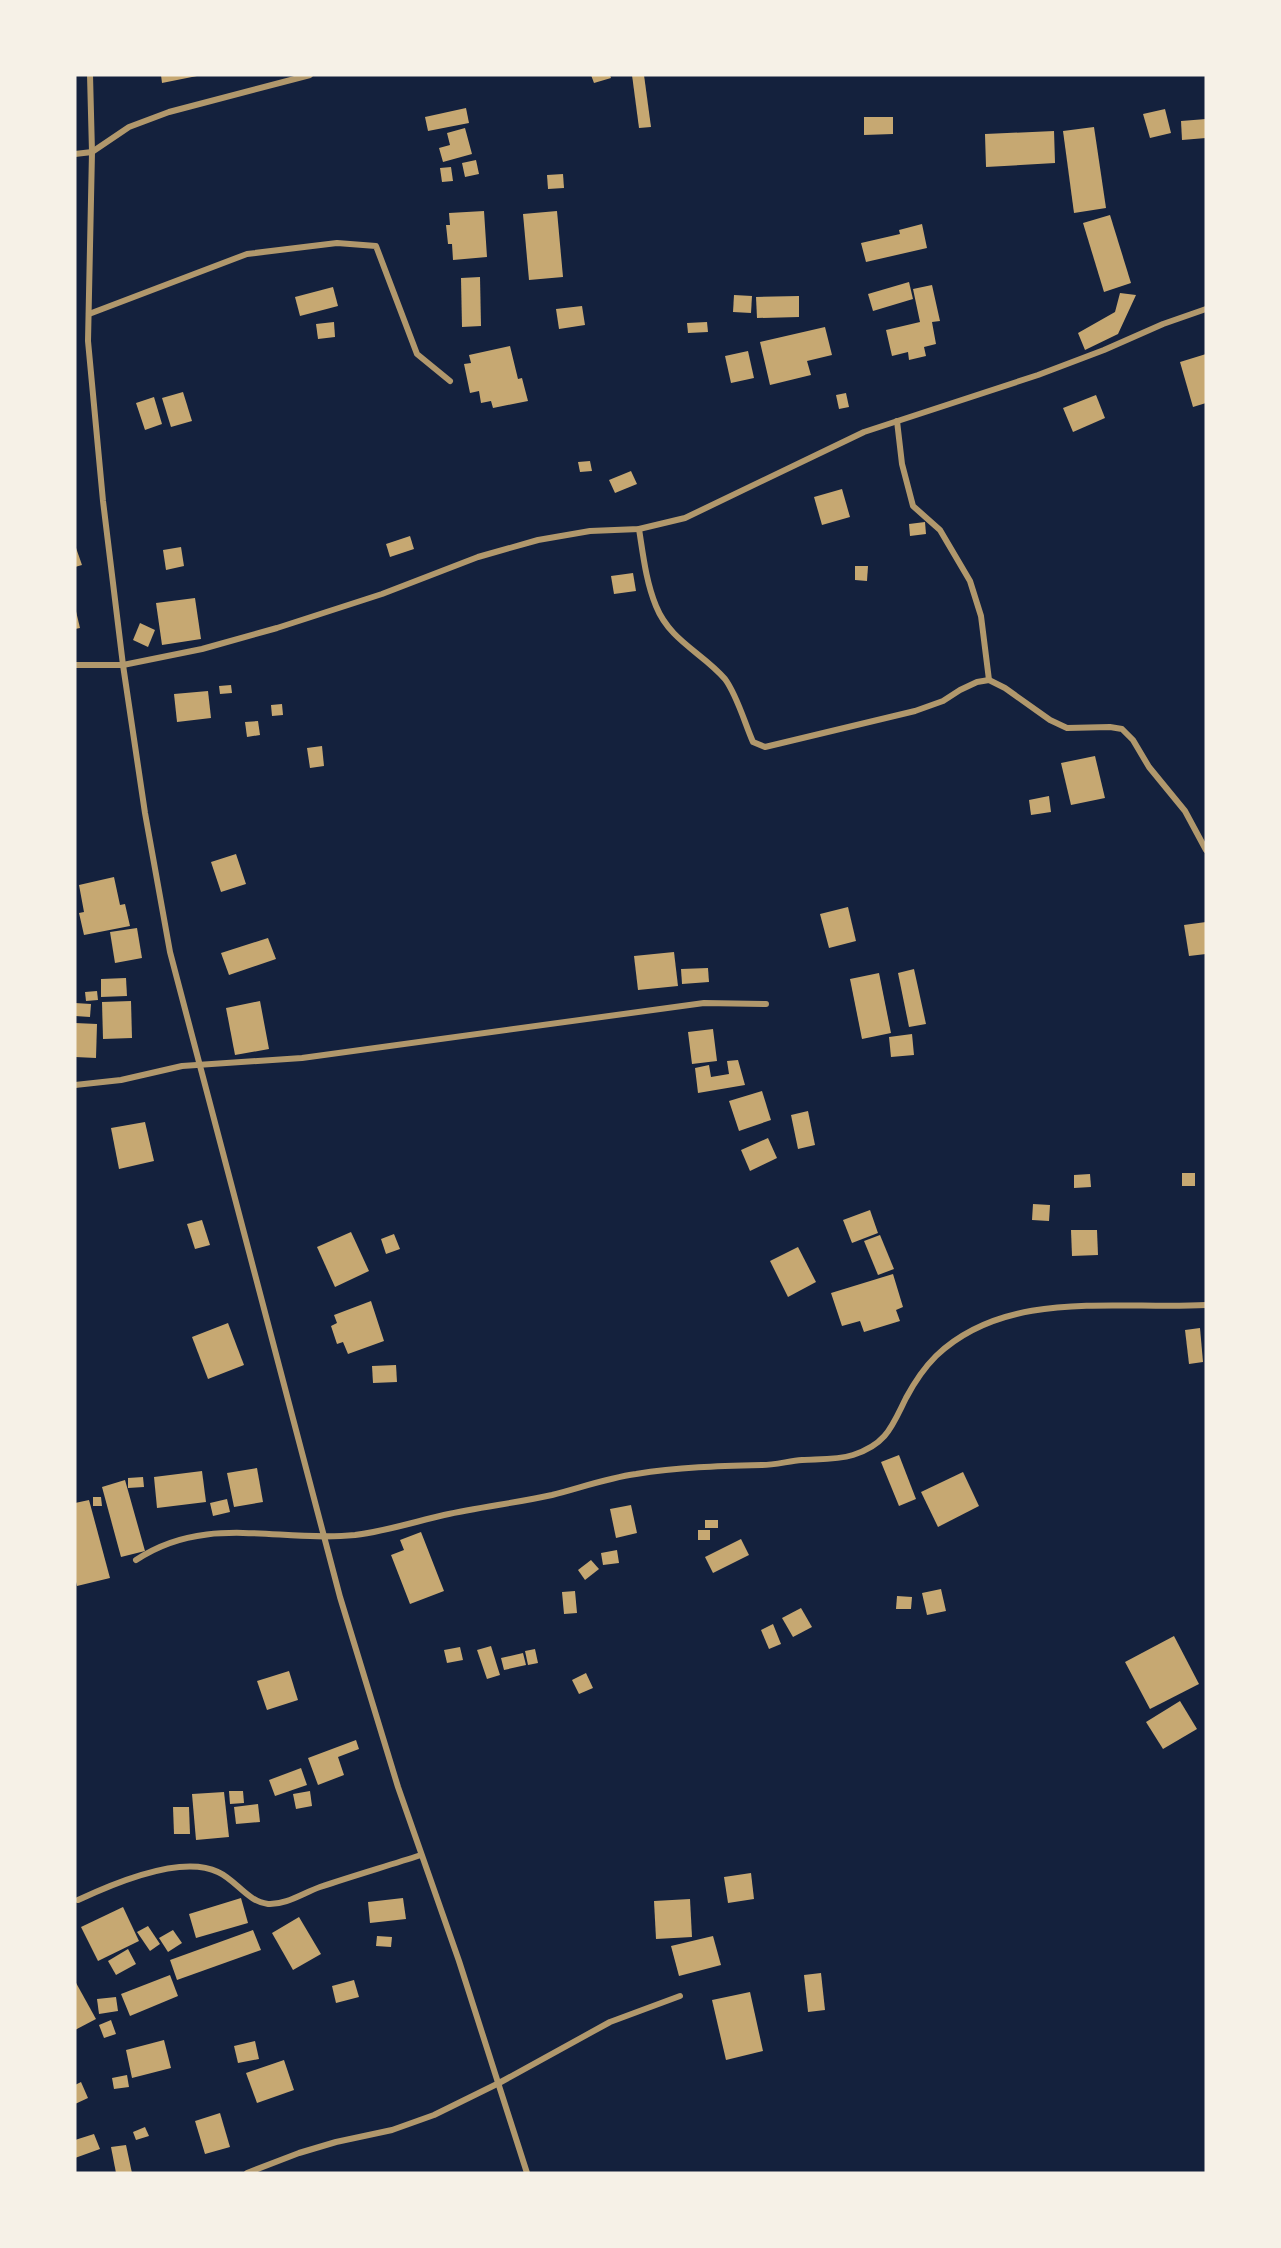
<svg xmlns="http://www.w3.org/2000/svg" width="1281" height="2248" viewBox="0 0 1281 2248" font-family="'Asap Condensed',sans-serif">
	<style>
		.building { fill: #c6a872 }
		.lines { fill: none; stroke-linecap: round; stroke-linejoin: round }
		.minor { stroke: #b1986c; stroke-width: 6 }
	</style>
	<rect width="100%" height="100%" fill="#14213d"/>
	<!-- building -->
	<g class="building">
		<polygon points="161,75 197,75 197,76 162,83"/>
		<polygon points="591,75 610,75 611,78 594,83"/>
		<polygon points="632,75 644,75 651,127 639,128"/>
		<polygon points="466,108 469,123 428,131 425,117"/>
		<polygon points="1165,109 1171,133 1150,138 1143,114"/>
		<polygon points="864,117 893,117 893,134 864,135"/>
		<polygon points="1206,119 1206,138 1182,140 1181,121"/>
		<polygon points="1094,127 1106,208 1074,213 1063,131"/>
		<polygon points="465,128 472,154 443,162 439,148 450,145 447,133"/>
		<polygon points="1054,131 1055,163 986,167 985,134"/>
		<polygon points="476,160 479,174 465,177 462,163"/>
		<polygon points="451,167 453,181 442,182 440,168"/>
		<polygon points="563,174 564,188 548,189 547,175"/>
		<polygon points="484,211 487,257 453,260 452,244 448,244 446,225 450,225 449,213"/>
		<polygon points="557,211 563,277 529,280 523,214"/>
		<polygon points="1110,215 1131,283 1104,292 1083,223"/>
		<polygon points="922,224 927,248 866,262 861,243 900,234 899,230"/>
		<polygon points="480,277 481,326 462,327 461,278"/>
		<polygon points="909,282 913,299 873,311 868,294"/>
		<polygon points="932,285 940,321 932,322 936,344 924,347 926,356 909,360 908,352 892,356 886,330 920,322 913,289"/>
		<polygon points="333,287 338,306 300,316 295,297"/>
		<polygon points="1120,293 1136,295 1118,334 1085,350 1078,333 1115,312"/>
		<polygon points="734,295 752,296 751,313 733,312"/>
		<polygon points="799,296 799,317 757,318 756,297"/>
		<polygon points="582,306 585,325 559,329 556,309"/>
		<polygon points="334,322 335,337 318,339 316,324"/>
		<polygon points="707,322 708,332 688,333 687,323"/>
		<polygon points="825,327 832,355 807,361 811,375 770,385 760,342"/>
		<polygon points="510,346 518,379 522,378 528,401 493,408 491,401 481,403 479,391 470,393 464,364 471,363 469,355"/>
		<polygon points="748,351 754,378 731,383 725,356"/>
		<polygon points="1206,354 1206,403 1193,407 1180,362"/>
		<polygon points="183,392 192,421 171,427 162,398"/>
		<polygon points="846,393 849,407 839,409 836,395"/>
		<polygon points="1096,395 1105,418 1073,432 1063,408"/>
		<polygon points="154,397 162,424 145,430 136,403"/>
		<polygon points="590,461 592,471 580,472 578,462"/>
		<polygon points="631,471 637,484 615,493 609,480"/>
		<polygon points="842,489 850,517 822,525 814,497"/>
		<polygon points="925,522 926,534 910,536 909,524"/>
		<polygon points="410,536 414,549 390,557 386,544"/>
		<polygon points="75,545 82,565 75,567"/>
		<polygon points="181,547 184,566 166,570 163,550"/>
		<polygon points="855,566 868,566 867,581 855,580"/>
		<polygon points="633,573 636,591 614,594 611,576"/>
		<polygon points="195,598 201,639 162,645 156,603"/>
		<polygon points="75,607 80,628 75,629"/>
		<polygon points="140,623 155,630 148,647 133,640"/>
		<polygon points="231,685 232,693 220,694 219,686"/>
		<polygon points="208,691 211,718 177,722 174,694"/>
		<polygon points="282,704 283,715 272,716 271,705"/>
		<polygon points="258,721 260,735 247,737 245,722"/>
		<polygon points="322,746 324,766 310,768 307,748"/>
		<polygon points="1095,756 1105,798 1071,805 1061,763"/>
		<polygon points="1049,796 1051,812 1031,815 1029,800"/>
		<polygon points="236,854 246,884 221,892 211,862"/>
		<polygon points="114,877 120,905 125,904 130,926 84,935 79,913 84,912 79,885"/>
		<polygon points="848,907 856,941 829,948 820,914"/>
		<polygon points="1206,922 1206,954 1189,956 1184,925"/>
		<polygon points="137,928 142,958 115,963 110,932"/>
		<polygon points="268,938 276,959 229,975 221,953"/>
		<polygon points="674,952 678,986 638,990 634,956"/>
		<polygon points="708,968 709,982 682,984 681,969"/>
		<polygon points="914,969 926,1024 909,1027 898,973"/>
		<polygon points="879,973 891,1033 862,1039 850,979"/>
		<polygon points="126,978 127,996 101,997 101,979"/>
		<polygon points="97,991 98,1000 86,1001 85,992"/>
		<polygon points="131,1001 132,1038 103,1039 102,1002"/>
		<polygon points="260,1001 269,1049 235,1055 226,1008"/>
		<polygon points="75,1003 91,1004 90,1017 75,1016"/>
		<polygon points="75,1023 97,1024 96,1058 75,1057"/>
		<polygon points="713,1029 717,1061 692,1064 688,1032"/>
		<polygon points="912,1034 914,1055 891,1057 889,1037"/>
		<polygon points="738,1060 745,1085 698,1093 695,1068 709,1065 711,1077 729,1074 727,1061"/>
		<polygon points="762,1091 771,1120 739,1131 729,1101"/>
		<polygon points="808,1111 815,1145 798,1149 791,1115"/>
		<polygon points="145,1122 154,1161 119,1169 111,1128"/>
		<polygon points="768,1138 777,1158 750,1171 741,1150"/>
		<rect x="1182" y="1173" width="13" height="13"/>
		<polygon points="1090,1174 1091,1187 1074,1188 1074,1175"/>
		<polygon points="1033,1204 1050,1205 1049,1221 1032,1220"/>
		<polygon points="870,1210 878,1233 852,1243 843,1220"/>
		<polygon points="202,1220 210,1245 195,1249 187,1224"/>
		<polygon points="1071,1230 1097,1230 1098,1255 1072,1256"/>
		<polygon points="351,1232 369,1271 335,1287 317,1247"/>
		<polygon points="394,1234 400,1249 386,1254 381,1239"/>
		<polygon points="880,1235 894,1269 878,1275 864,1241"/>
		<polygon points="798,1247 816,1282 788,1297 770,1261"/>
		<polygon points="893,1274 903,1307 896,1310 900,1321 864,1332 860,1321 842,1326 831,1293"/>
		<polygon points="371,1301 384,1341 348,1354 343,1342 337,1344 331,1326 337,1323 334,1315"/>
		<polygon points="228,1323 244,1365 208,1379 192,1337"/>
		<polygon points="1200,1328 1203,1362 1189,1364 1185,1330"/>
		<polygon points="396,1365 397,1382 373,1383 372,1366"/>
		<polygon points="899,1455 916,1499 899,1506 881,1462"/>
		<polygon points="257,1468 263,1502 234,1507 227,1473"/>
		<polygon points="202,1471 206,1502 157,1508 154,1477"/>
		<polygon points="963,1472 979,1506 938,1527 921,1492"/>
		<polygon points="143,1477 144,1487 128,1488 128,1478"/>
		<polygon points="125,1480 145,1551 121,1557 102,1487"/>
		<polygon points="93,1497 101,1497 102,1506 93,1506"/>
		<polygon points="227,1499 230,1512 213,1516 210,1503"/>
		<polygon points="89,1500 110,1578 77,1586 75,1578 75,1503"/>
		<polygon points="631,1505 637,1533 616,1538 610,1509"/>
		<rect x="705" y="1520" width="13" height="8"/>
		<rect x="698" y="1530" width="12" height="10"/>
		<polygon points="421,1532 444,1591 410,1604 391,1555 404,1550 400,1540"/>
		<polygon points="741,1539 749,1555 713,1573 705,1557"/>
		<polygon points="617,1550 619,1563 603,1565 601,1553"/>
		<polygon points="591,1560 599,1569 585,1580 578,1570"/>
		<polygon points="941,1589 946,1611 927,1615 922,1593"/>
		<polygon points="575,1591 577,1613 564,1614 562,1592"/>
		<polygon points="897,1596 912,1597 911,1609 896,1609"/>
		<polygon points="801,1608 812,1627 793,1637 782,1618"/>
		<polygon points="773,1624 781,1644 769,1649 761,1630"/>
		<polygon points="1174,1636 1199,1684 1150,1709 1125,1662"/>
		<polygon points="491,1646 500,1675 487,1679 477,1650"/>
		<polygon points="460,1647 463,1660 447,1663 444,1650"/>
		<polygon points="535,1649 538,1663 528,1665 525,1651"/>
		<polygon points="523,1653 526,1665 504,1670 501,1658"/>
		<polygon points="289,1671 298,1700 267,1710 257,1681"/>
		<polygon points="586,1673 593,1688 579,1694 572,1680"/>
		<polygon points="1180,1701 1197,1729 1163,1749 1146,1722"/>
		<polygon points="356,1740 359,1749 338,1757 344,1775 318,1785 308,1758"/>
		<polygon points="301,1768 307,1785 275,1796 269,1780"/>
		<polygon points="229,1791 243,1791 244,1803 230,1804"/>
		<polygon points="310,1791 312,1806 296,1809 293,1794"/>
		<polygon points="224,1792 229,1837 196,1840 192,1794"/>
		<polygon points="258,1804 260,1822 236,1824 234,1807"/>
		<polygon points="173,1807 189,1807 190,1834 174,1834"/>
		<polygon points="751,1873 754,1899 728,1903 724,1877"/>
		<polygon points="241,1898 248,1923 196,1938 189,1914"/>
		<polygon points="403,1898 406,1919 370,1923 368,1902"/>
		<polygon points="690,1899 692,1937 656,1939 654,1901"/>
		<polygon points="123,1907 139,1941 98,1961 81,1927"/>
		<polygon points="299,1917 321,1954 293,1970 272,1933"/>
		<polygon points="148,1926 160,1944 150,1951 137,1932"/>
		<polygon points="173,1930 182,1943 168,1952 159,1938"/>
		<polygon points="253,1930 261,1950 177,1980 170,1960"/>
		<polygon points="377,1936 392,1937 391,1947 376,1946"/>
		<polygon points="713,1936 721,1965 679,1976 671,1946"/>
		<polygon points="128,1949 136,1964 116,1975 108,1961"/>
		<polygon points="821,1973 825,2010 808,2012 804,1975"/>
		<polygon points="170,1975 178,1996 130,2016 121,1994"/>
		<polygon points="354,1980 359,1997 336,2003 332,1986"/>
		<polygon points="75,1981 96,2019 75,2030"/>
		<polygon points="750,1992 763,2051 726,2060 712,2000"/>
		<polygon points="116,1997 118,2011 99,2014 97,1999"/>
		<polygon points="111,2020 116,2034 104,2038 99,2025"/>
		<polygon points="164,2040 171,2068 132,2078 126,2050"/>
		<polygon points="255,2041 259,2059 238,2063 234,2046"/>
		<polygon points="284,2060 294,2090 257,2103 246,2073"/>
		<polygon points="127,2075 129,2087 114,2089 112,2078"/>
		<polygon points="81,2082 88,2098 75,2104 75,2085"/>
		<polygon points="220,2113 230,2147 205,2154 195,2121"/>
		<polygon points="145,2127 149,2136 136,2140 133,2132"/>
		<polygon points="94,2134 100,2149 75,2158 75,2140"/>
		<polygon points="126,2145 132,2173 116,2173 111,2147"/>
	</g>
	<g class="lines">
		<!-- minor -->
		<g class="minor">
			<polyline points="90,75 92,152 88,341 103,501 123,665 145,813 170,952 340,1597 398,1787 459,1961 527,2173"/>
			<polyline points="75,154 92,152 129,127 169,112 310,75"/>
			<polyline points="89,314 247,254 337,243 376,246 417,354 450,381"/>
			<polyline points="897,421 902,464 913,506 940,530 970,581 981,616 989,680"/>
			<path d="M 639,529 C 643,554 646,582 656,606 C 670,641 703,653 725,679 C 737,695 745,724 753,742 L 765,747 L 915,711 L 943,701 L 960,690 L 977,682 L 989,680 L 1005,688 L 1050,720 L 1067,728 L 1110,727 L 1122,729 L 1133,740 L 1149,767 L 1185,811 L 1206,850"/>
			<polyline points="75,665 123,665 202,649 277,628 382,594 478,557 538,540 590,531 639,529 685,518 864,432 1038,375 1104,350 1163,324 1206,309"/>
			<polyline points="75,1085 121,1080 182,1066 302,1058 704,1003 766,1004"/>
			<path d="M 136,1560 C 206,1513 278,1543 355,1535 C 386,1531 414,1522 444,1515 C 480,1507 516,1503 552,1495 C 580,1488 607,1478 636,1474 C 678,1467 719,1466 762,1465 C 775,1465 789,1461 802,1460 C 819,1459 837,1460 853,1455 C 887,1444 892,1426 906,1398 C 914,1383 924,1368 936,1356 C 1007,1288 1117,1310 1206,1305"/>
			<path d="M 78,1900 C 112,1884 181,1854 218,1872 C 236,1880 248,1902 268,1904 C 286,1905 303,1893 320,1887 C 353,1876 387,1866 421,1855"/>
			<polyline points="247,2173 299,2153 336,2142 392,2130 434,2115 499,2083 610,2022 680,1996"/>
		</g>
	</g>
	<!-- border -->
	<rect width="1281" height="2248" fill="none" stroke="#f6f1e7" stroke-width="153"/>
</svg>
